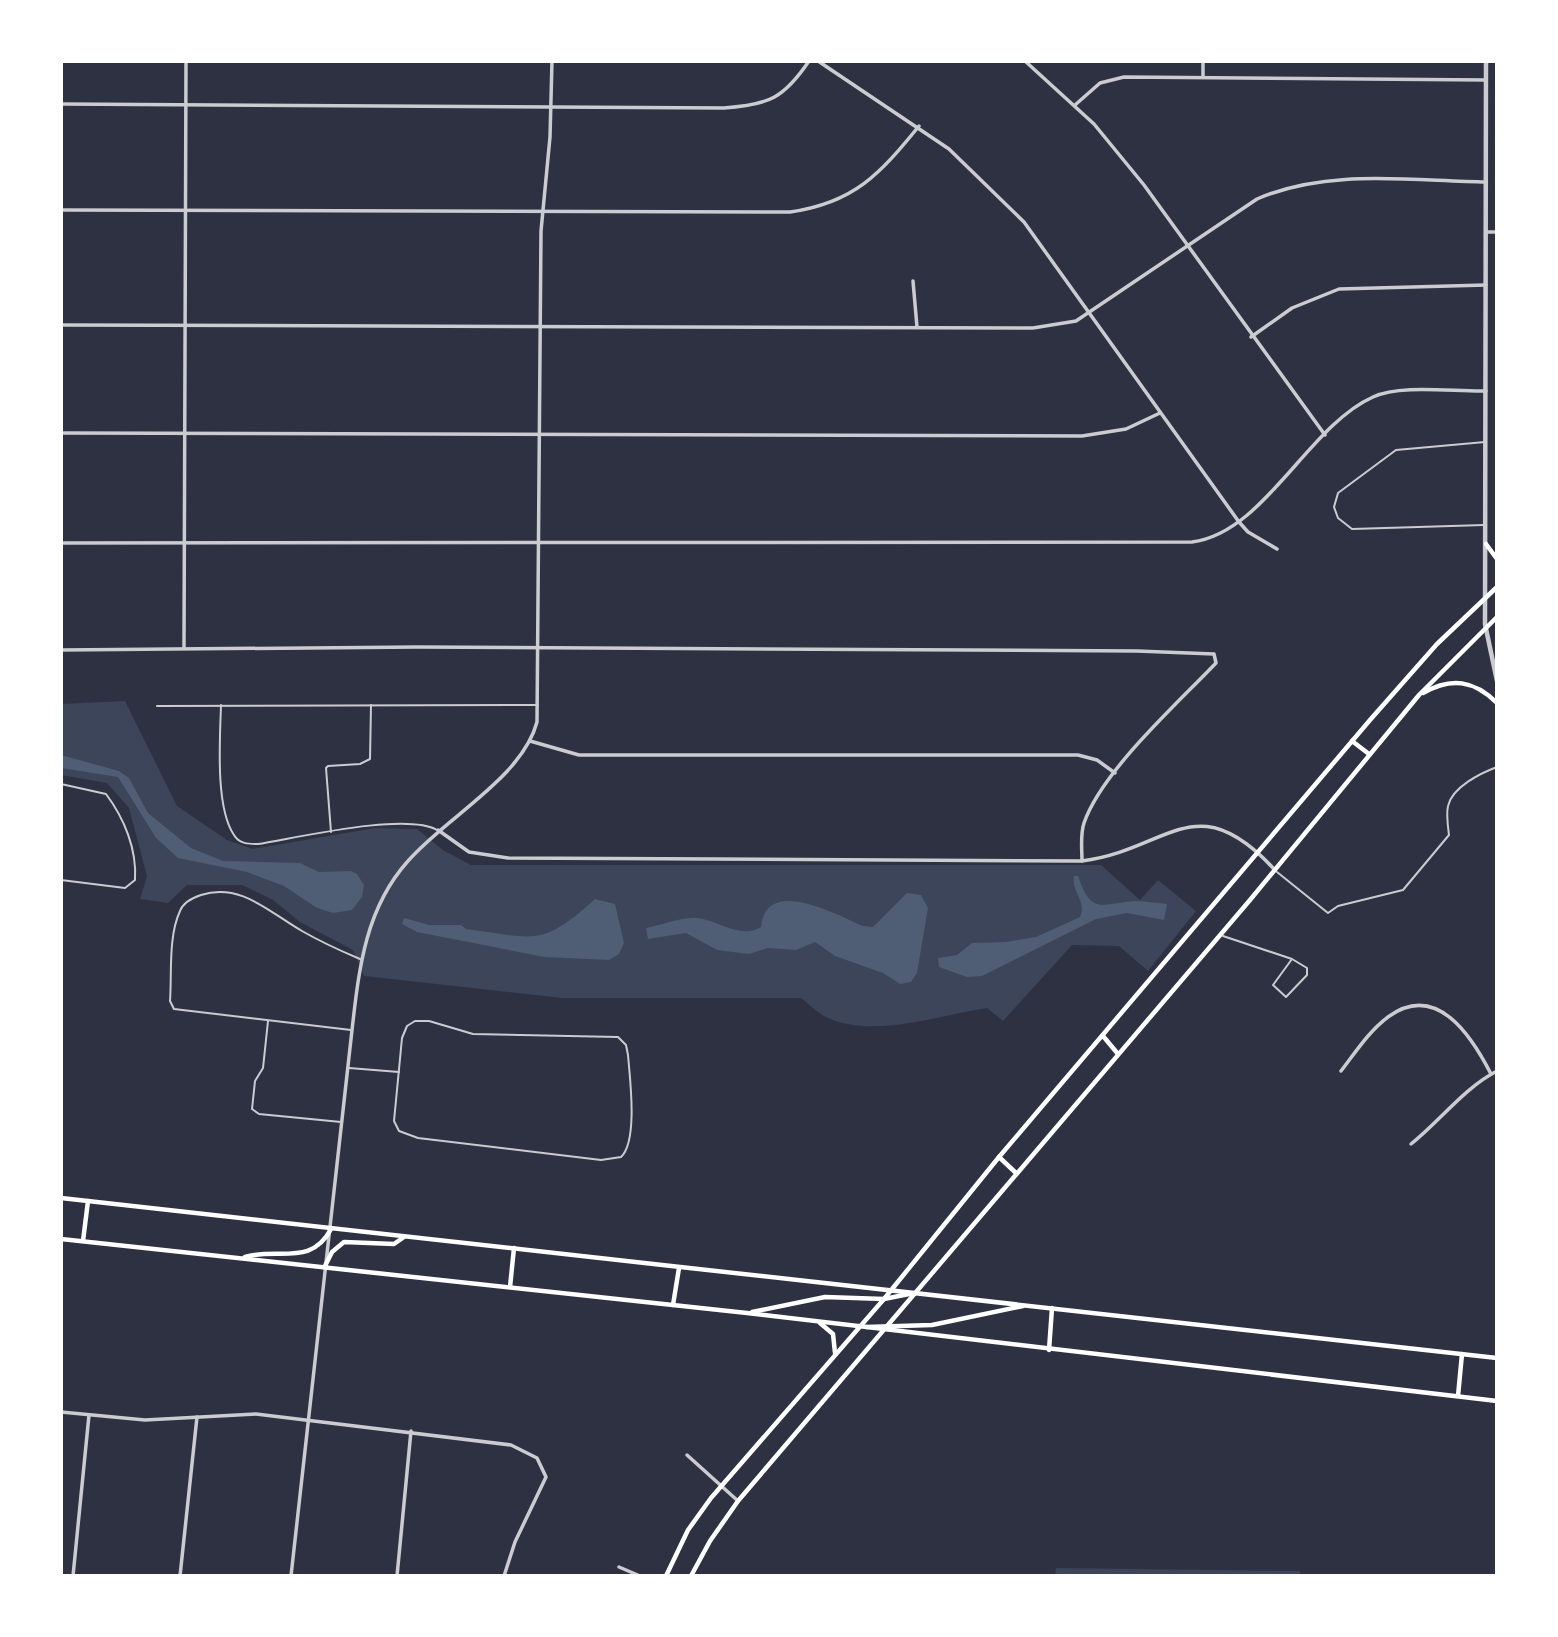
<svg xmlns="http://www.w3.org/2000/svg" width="1558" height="1637" viewBox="0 0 1558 1637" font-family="'Noto Serif',serif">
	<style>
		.green { fill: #3c4559 }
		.water { fill: #4f5d75 }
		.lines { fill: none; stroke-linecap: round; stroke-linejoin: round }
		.service { stroke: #caccd0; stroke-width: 2 }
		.minor { stroke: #caccd0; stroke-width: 3.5 }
		.tertiary { stroke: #caccd0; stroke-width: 4.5 }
		.secondary { stroke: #fff; stroke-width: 4.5 }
	</style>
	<rect width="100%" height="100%" fill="#2d3142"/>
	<!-- green -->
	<g class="green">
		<path d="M 125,701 L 177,806 L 227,840 L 253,849 L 375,828 L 417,829 L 443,850 L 471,865 L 1101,865 L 1140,900 L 1158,880 L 1196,911 L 1148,971 L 1119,946 L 1072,945 L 1003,1021 L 987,1008 C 939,1015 868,1041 822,1015 C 815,1011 808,1003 801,998 L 562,998 L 364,976 L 353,950 L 300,922 L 273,900 L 242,885 L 187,885 L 168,903 L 140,899 L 147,876 L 129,808 L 107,783 L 61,775 L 61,704 Z"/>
		<polygon points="1056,1568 1300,1571 1300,1576 1055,1576"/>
	</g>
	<!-- water -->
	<g class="water">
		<polygon points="61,755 119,771 129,778 148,813 191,848 223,861 300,863 319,872 351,871 357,874 364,885 362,897 352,910 333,913 317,908 284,886 247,872 178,858 156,838 118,777 61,768"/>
		<path d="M 1074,876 L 1078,876 C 1091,915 1101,904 1134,901 C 1145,901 1156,903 1167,904 L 1164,920 L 1127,913 L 1096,919 L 982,976 L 967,977 L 939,967 L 938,958 L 957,955 L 972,943 L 1006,942 L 1036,937 L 1080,917 C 1087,901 1071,892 1074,876 Z"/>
		<path d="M 907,893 L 921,895 L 928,908 L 917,973 L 911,982 L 900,984 L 883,973 L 835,956 L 815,942 L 796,950 L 768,948 L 749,954 L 717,950 L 686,933 L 648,939 L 646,928 C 661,925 680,917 696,918 C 717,919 740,940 761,927 C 766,875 837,915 863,926 L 873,927 Z"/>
		<path d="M 595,899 L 615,904 L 624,943 L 619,954 L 609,960 L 544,957 L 417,932 L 402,924 L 404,918 L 430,925 L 461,925 L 466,929 C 534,938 541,948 595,899 Z"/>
	</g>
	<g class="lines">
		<!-- service -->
		<g class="service">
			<polyline points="1484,525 1352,529 1338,518 1334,507 1338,493 1396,450 1485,442"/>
			<path d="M 221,705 C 220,739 215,807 234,835 C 239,844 249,844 258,844 C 296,838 406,812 437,830"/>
			<polyline points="157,706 538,705"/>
			<path d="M 61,784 L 106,794 C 124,818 137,849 135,880 L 125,888 L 61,880"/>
			<polyline points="331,832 326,768 328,766 360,764 370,759 371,705"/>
			<path d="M 1277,872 L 1328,913 L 1338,906 L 1403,890 L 1449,835 C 1448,827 1446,814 1448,806 C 1452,787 1481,773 1497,767"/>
			<polyline points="1223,936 1292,959 1307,968 1307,975 1286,997 1273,985 1292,959"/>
			<polyline points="268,1021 263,1068 255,1081 252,1109 259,1114 341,1122"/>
			<path d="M 415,1021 L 429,1021 L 473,1034 L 618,1037 L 626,1045 L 628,1055 C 630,1079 638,1141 621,1157 L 601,1160 L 418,1138 L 399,1131 L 394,1121 L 402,1038 L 407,1026 Z"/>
			<path d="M 351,1030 L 174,1009 L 170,1001 C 172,974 168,937 180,911 C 183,903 192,898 201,895 C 241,882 270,913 302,931 C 321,942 341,951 360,959"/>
			<polyline points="349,1068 399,1072"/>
		</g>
		<!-- minor -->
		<g class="minor">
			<polyline points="818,61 949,149 1024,222 1239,522 1248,532 1277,549"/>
			<polyline points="1025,61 1094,124 1144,185 1325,435"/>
			<polyline points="1203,76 1203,61"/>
			<path d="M 61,104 L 724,108 C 769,105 784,98 809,61"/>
			<polyline points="1075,105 1100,83 1124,77 1486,80"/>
			<path d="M 61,210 L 790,212 C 854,203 880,174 919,126"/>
			<polyline points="1486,232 1497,232"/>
			<polyline points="913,281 917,327"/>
			<path d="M 61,325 L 1033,328 L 1076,321 L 1257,199 C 1328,168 1411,181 1486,182"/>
			<polyline points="1251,337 1292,308 1339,289 1486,285"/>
			<polyline points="61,433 1082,436 1126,429 1160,413"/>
			<path d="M 61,543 L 1192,542 C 1264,533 1308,426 1373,397 C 1401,384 1454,392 1486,391"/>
			<polyline points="184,647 186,61"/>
			<path d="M 61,650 L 418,647 L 1137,651 L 1214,654 L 1216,663 C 1177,704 1102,771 1084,823 C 1080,835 1082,849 1082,861"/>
			<polyline points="530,741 579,755 1078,755 1097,760 1115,773"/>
			<path d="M 438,830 L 469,852 L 508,858 L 1082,861 C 1169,850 1195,784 1274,869"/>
			<path d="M 1341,1071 C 1355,1053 1369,1031 1388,1017 C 1437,981 1472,1037 1491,1074"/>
			<path d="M 1411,1144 C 1440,1121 1464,1088 1497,1071"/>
			<polyline points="61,1412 145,1420 256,1414 511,1445 537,1458 546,1477 515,1542 504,1576"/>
			<polyline points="687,1455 738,1501"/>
			<polyline points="619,1567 640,1576"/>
			<polyline points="73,1576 89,1415"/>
			<polyline points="180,1576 197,1417"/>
			<path d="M 291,1576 L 352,1030 C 359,969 365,909 408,861 C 445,818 522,778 537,722 L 541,231 L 550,137 L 552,61"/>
			<polyline points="397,1576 411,1431"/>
		</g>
		<!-- tertiary -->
		<polyline class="tertiary" points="1486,61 1485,624 1497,681"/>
		<!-- secondary -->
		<g class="secondary">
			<polyline points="1486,544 1497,559"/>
			<path d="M 1423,693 C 1451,677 1474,680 1497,703"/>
			<polyline points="1352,741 1369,754"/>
			<polyline points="1103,1036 1118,1054"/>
			<polyline points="999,1157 1016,1173"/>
			<polyline points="61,1198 1497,1358"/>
			<polyline points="61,1239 747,1313 1497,1401"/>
			<polyline points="83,1241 88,1201"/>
			<path d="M 245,1257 C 278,1247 311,1267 331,1229"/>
			<polyline points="325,1266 332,1252 344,1242 394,1244 404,1237"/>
			<polyline points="510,1287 514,1248"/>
			<polyline points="673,1305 679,1268"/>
			<polyline points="752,1312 825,1297 884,1299 909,1294"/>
			<polyline points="820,1323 833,1334 835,1353"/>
			<polyline points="866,1327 932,1325 1023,1306"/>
			<polyline points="1049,1350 1052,1308"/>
			<polyline points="1458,1396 1462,1354"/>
			<polyline points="666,1576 688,1530 711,1498 884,1299 999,1157 1370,720 1437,644 1497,587"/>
			<polyline points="691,1576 710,1541 738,1501 1250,900 1419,695 1497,617"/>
		</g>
	</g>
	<!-- border -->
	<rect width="1558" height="1637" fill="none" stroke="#ffffff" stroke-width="126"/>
</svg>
